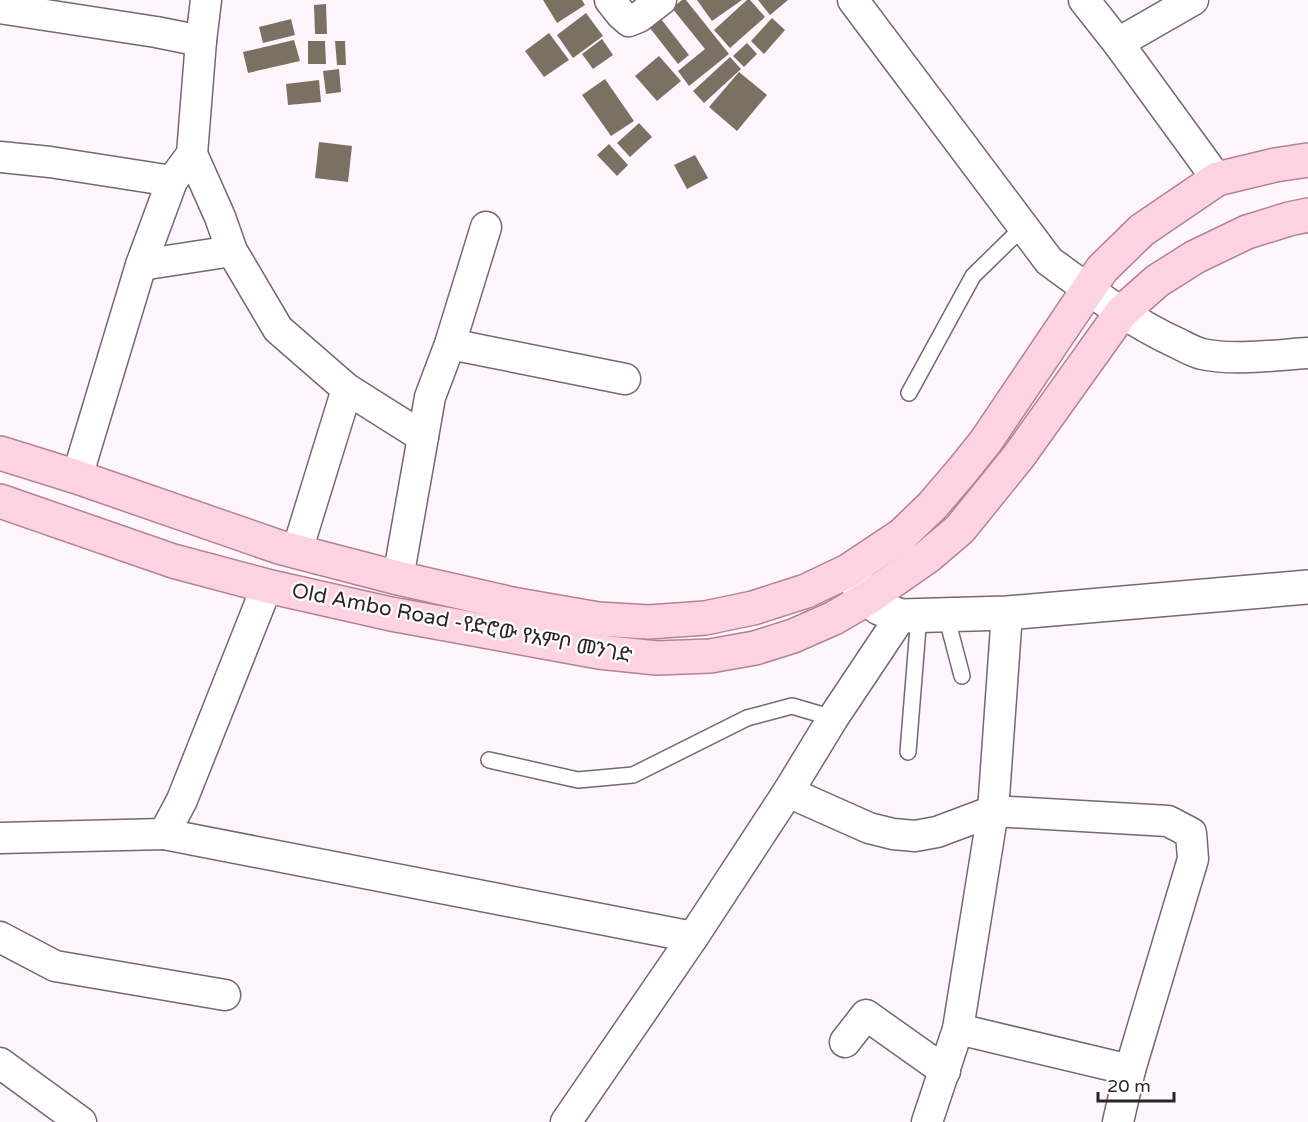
<svg xmlns="http://www.w3.org/2000/svg" width="1308" height="1122" viewBox="0 0 1308 1122" font-family="'Varela Round','Noto Sans Ethiopic',sans-serif">
	<style>
		.building { fill: #7b7162 }
		.lines { fill: none; stroke-linecap: round; stroke-linejoin: round }
		.service-casing { stroke: #756774; stroke-width: 18 }
		.minor-casing { stroke: #756774; stroke-width: 33 }
		.tertiary-casing { stroke: #756774; stroke-width: 36 }
		.primary-casing { stroke: #b28395; stroke-width: 36 }
		.service { stroke: #fff; stroke-width: 15 }
		.minor { stroke: #fff; stroke-width: 30 }
		.tertiary { stroke: #fff; stroke-width: 33 }
		.primary { stroke: #fdd3e2; stroke-width: 33 }
		.labels { text-anchor: middle; stroke-width: 4.5; stroke-linejoin: round; paint-order: stroke }
		.street-label { font-size: 21px; fill: #2b252a; stroke: #fff }
	</style>
	<rect width="100%" height="100%" fill="#fef5fd"/>
	<!-- building -->
	<g class="building">
		<polygon points="543,0 582,0 585,5 557,23"/>
		<polygon points="682,0 686,0 729,54 689,86 678,71 705,49 672,8"/>
		<polygon points="697,0 742,0 712,21"/>
		<polygon points="747,0 750,0 765,17 730,48 714,30"/>
		<polygon points="758,0 788,0 770,15"/>
		<polygon points="326,4 327,34 315,34 314,5"/>
		<polygon points="586,13 603,36 573,58 557,35"/>
		<polygon points="772,18 785,30 764,54 751,41"/>
		<polygon points="291,19 295,35 263,43 259,27"/>
		<polygon points="661,19 689,55 678,64 650,28"/>
		<polygon points="549,33 569,60 544,77 525,51"/>
		<polygon points="602,39 613,55 593,69 582,54"/>
		<polygon points="294,40 300,61 248,73 243,52"/>
		<polygon points="308,41 325,41 326,64 308,64"/>
		<polygon points="335,41 345,41 346,65 337,65"/>
		<polygon points="747,43 757,54 744,67 733,56"/>
		<polygon points="659,56 681,81 657,101 635,76"/>
		<polygon points="730,57 741,69 704,103 693,91"/>
		<polygon points="339,69 341,92 326,94 323,71"/>
		<polygon points="739,72 767,95 737,131 709,107"/>
		<polygon points="605,79 634,121 611,136 582,95"/>
		<polygon points="319,80 321,102 288,105 286,84"/>
		<polygon points="639,123 652,137 630,157 617,143"/>
		<polygon points="319,142 352,146 348,182 315,178"/>
		<polygon points="609,144 628,165 617,176 597,155"/>
		<polygon points="695,155 708,178 687,189 674,165"/>
	</g>
	<g class="lines">
		<!-- service casing -->
		<g class="service-casing">
			<g id="service">
				<polyline points="909,393 973,276 1023,227"/>
				<polyline points="946,615 962,676"/>
				<polyline points="908,752 919,615"/>
				<polyline points="489,760 578,780 633,775 747,718 792,706 833,718"/>
			</g>
		</g>
		<!-- minor casing -->
		<g class="minor-casing">
			<g id="minor">
				<polyline points="610,0 621,14 629,21 639,17 661,0"/>
				<path d="M 853,0 L 1049,261 C 1090,291 1131,322 1177,343 C 1185,347 1194,352 1202,354 C 1234,361 1276,355 1308,353"/>
				<polyline points="1084,0 1118,43 1217,179"/>
				<polyline points="0,8 156,32 201,41"/>
				<polyline points="1118,43 1193,0"/>
				<polyline points="192,154 220,217 232,251 278,329 347,389 423,437 430,397 450,344 486,227"/>
				<polyline points="0,157 50,162 172,181"/>
				<polyline points="141,265 232,251"/>
				<polyline points="450,344 625,379"/>
				<polyline points="77,477 141,265 172,181 192,154 201,41 206,0"/>
				<polyline points="297,551 347,389"/>
				<polyline points="398,578 423,437"/>
				<polyline points="788,792 869,828 893,834 915,836 937,832 993,811 1168,821 1191,833 1193,859 1130,1070 1118,1122"/>
				<polyline points="164,834 693,937"/>
				<polyline points="0,838 164,834 182,800 267,586"/>
				<polyline points="0,937 55,966 225,995"/>
				<polyline points="958,1029 1130,1070"/>
				<polyline points="845,1042 866,1015 945,1071"/>
				<polyline points="0,1063 81,1122"/>
				<polyline points="566,1122 693,937 788,792 833,718 901,616"/>
				<polyline points="927,1122 958,1029 993,811 1007,613"/>
			</g>
		</g>
		<!-- tertiary casing -->
		<g class="tertiary-casing">
			<polyline id="tertiary" points="851,575 868,598 879,608 901,616 1007,613 1308,587"/>
		</g>
		<!-- primary casing -->
		<g class="primary-casing">
			<g id="primary">
				<polyline points="0,453 77,477 279,547 398,578 512,604 598,619 649,622 705,618 753,608 806,591 848,571 902,535 932,506 962,471 986,441 1102,269 1142,230 1217,179 1275,165 1308,160"/>
				<polyline points="0,501 173,561 267,586 391,614 599,652 657,658 710,656 755,648 793,636 834,618 868,598 927,557 960,529 1019,456 1122,312 1157,281 1195,257 1247,232 1289,219 1308,215"/>
			</g>
		</g>
		<!-- service -->
		<use href="#service" class="service"/>
		<!-- minor -->
		<use href="#minor" class="minor"/>
		<!-- tertiary -->
		<use href="#tertiary" class="tertiary"/>
		<!-- primary -->
		<use href="#primary" class="primary"/>
	</g>
	<g class="labels">
		<!-- street labels -->
		<g class="street-label">
			<text transform="translate(462 623) rotate(11)" y="7">Old Ambo Road -የድሮው የአምቦ መንገድ</text>
		</g>
	</g>
	<!-- scale -->
	<path d="M1098 1092v9h76v-9" fill="none" stroke="#2b252a" stroke-width="3"/>
	<text x="1107" y="1092" font-size="18" fill="#2b252a" stroke="#ffffff" stroke-width="4.5" paint-order="stroke">20 m</text>
</svg>
